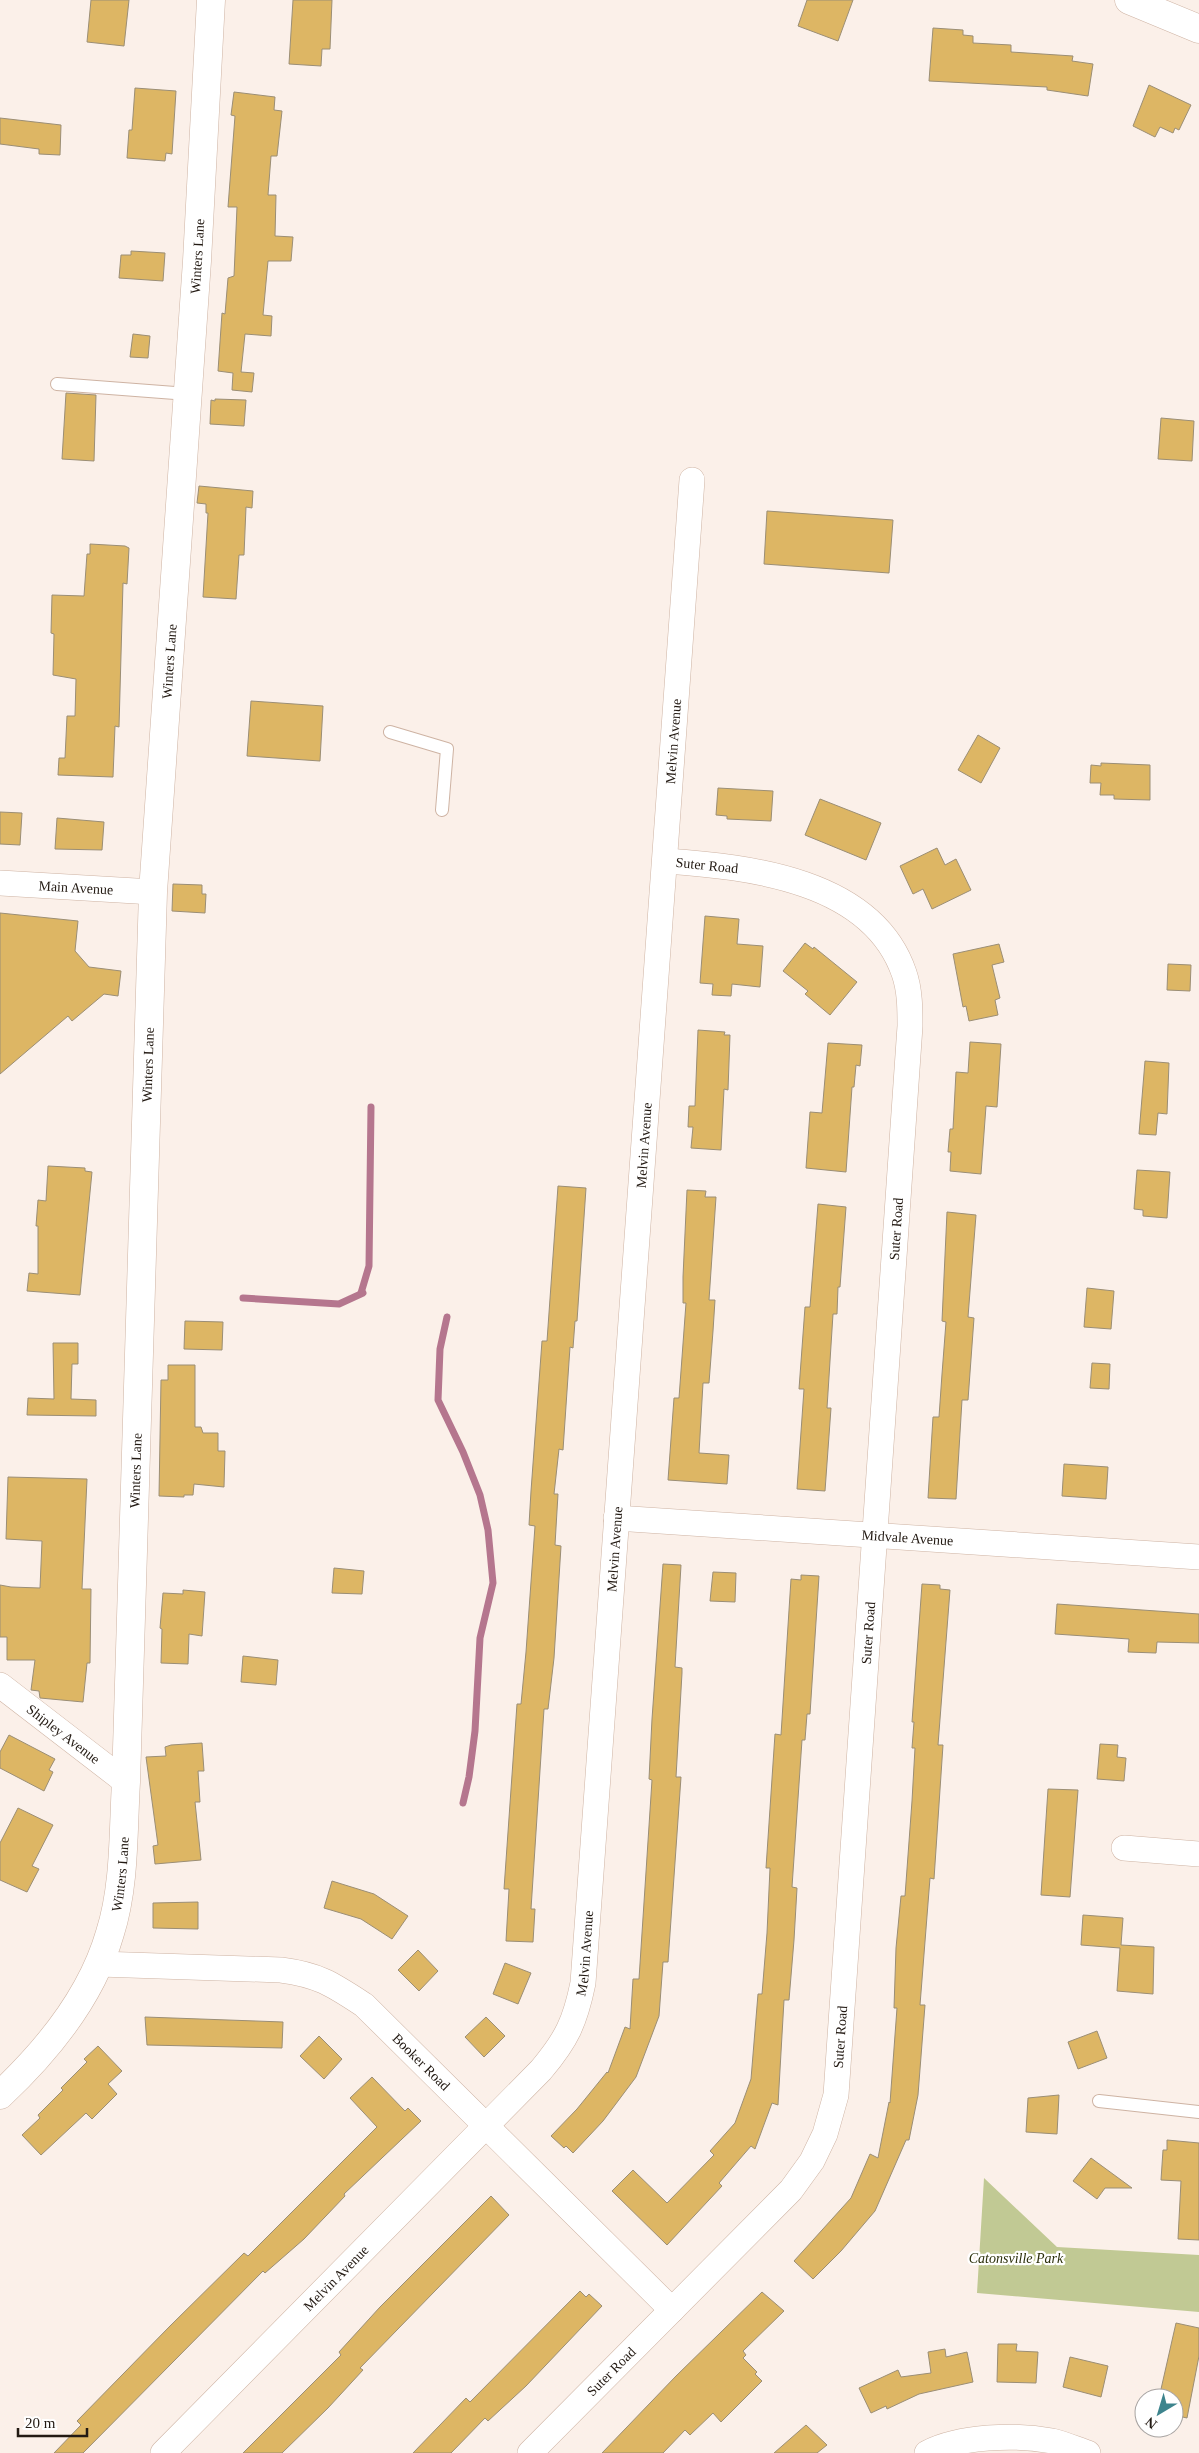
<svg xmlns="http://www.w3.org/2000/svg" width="1199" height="2453" viewBox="0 0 1199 2453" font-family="'Times New Roman',serif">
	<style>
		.green { fill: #c1c994 }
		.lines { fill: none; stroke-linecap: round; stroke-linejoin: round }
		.stream { stroke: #b5768e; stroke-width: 7 }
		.building { fill: #ddb664; stroke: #9b8e75 }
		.service-casing { stroke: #ceb3a3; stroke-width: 14 }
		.minor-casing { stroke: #ceb3a3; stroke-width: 26 }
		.tertiary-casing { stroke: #ceb3a3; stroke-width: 29 }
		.secondary-casing { stroke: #ceb3a3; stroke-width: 29 }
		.service { stroke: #fff; stroke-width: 12 }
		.minor { stroke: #fff; stroke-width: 25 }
		.tertiary { stroke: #fff; stroke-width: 28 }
		.secondary { stroke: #fff; stroke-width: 28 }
		.labels { text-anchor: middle; stroke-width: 4.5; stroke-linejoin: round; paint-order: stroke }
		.street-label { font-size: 14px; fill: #231a13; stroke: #fff }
		.park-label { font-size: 14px; font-style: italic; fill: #2a2e09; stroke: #fff }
	</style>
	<rect width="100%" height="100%" fill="#fbf0e9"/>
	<!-- green -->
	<polygon class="green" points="984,2178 1057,2247 1199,2255 1199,2312 977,2293"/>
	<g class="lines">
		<!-- stream -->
		<g class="stream">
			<polyline points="361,1293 369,1266 371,1107"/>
			<polyline points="243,1298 339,1304 363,1293"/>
			<polyline points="447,1317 440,1349 438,1400 463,1452 480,1495 488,1530 493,1583 480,1638 475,1731 469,1777 463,1803"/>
		</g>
	</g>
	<!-- building -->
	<g class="building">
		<polygon points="91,0 129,0 124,46 87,42"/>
		<polygon points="293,0 332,0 330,49 322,49 321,66 289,64"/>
		<polygon points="807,0 853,0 838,41 798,26"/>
		<polygon points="933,28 963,30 963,35 973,36 973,43 1011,45 1011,52 1073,56 1072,61 1093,64 1088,96 1047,90 1047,87 929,81"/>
		<polygon points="1149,85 1191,105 1179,130 1175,128 1173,133 1160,127 1155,137 1133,126"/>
		<polygon points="135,88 176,91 172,154 166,153 165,161 127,158 129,130 132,130"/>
		<polygon points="234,92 275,97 274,110 282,111 277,156 271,156 268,195 276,195 275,236 293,237 291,261 268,261 263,315 272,316 271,336 245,334 241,372 254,373 252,392 232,390 233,373 218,371 222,313 225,314 228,278 234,276 237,207 228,207 235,116 231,115"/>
		<polygon points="0,118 61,125 60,155 39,154 39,149 0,144"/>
		<polygon points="131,251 165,253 163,281 119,278 121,255 131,255"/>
		<polygon points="133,334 150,336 148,358 130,357"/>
		<polygon points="66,393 96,395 94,461 62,459"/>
		<polygon points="215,399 246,400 244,426 210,424 211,400 215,401"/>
		<polygon points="1161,418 1194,421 1192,461 1158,459"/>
		<polygon points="199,486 253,491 252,508 246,507 244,555 239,555 236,599 203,597 208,513 206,513 206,504 197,503"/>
		<polygon points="767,511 893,520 889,573 764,564"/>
		<polygon points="90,544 125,546 129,548 127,584 123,583 119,727 115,726 113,777 58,775 59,758 65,758 67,716 75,716 76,679 53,675 54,634 51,633 52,595 84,596 87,554 90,554"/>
		<polygon points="251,701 323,706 320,761 247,756"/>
		<polygon points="978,735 1000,748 981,783 958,770"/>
		<polygon points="1101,763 1150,765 1150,800 1114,799 1114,795 1100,795 1101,783 1090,783 1091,765 1101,766"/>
		<polygon points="718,788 773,791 771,821 727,819 727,816 716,815"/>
		<polygon points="820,799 881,823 866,860 805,835"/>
		<polygon points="0,812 22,813 20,845 0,844"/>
		<polygon points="57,818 104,822 102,850 55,849"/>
		<polygon points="937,848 945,865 956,859 971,890 932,909 923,889 913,894 900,866"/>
		<polygon points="173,884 202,885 202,894 206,894 205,913 172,911"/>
		<polygon points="0,913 78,921 75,951 89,967 121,971 118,996 104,994 72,1021 68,1016 0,1074"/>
		<polygon points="705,916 739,919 737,944 763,946 760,987 732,984 731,996 712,995 713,984 700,983"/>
		<polygon points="805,943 813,949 814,947 857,982 830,1015 805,994 808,991 783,971"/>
		<polygon points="999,944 1004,962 992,965 1000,998 995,1000 998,1015 969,1021 966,1006 963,1007 953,954"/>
		<polygon points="1168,964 1191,965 1190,991 1167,990"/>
		<polygon points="698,1030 725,1032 724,1035 730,1035 728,1090 724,1089 721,1150 691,1148 693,1127 688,1127 689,1106 695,1106"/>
		<polygon points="970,1042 1001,1044 997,1107 986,1106 981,1174 950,1171 951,1152 948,1152 950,1129 953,1129 956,1072 968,1073"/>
		<polygon points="828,1043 862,1045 860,1066 856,1065 854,1087 852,1087 846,1172 806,1168 810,1112 822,1113"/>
		<polygon points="1145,1061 1169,1063 1167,1114 1158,1113 1156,1135 1139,1134"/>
		<polygon points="48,1166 85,1168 85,1171 92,1172 80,1295 27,1291 29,1273 38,1274 38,1226 36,1226 38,1200 46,1201"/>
		<polygon points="1137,1170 1170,1172 1167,1218 1143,1216 1143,1210 1134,1209"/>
		<polygon points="558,1186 586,1188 577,1321 575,1321 573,1348 570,1347 563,1450 559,1449 554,1494 558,1494 555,1545 561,1546 554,1658 548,1709 544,1709 531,1909 535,1909 533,1942 506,1941 509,1889 504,1889 517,1704 521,1704 526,1652 535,1526 529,1525 531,1491 542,1341 547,1341"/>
		<polygon points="687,1190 706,1191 705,1197 716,1197 709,1300 715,1300 713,1331 709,1383 703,1383 699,1453 729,1455 727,1484 668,1480 674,1398 679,1398 686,1303 683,1303 683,1277"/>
		<polygon points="818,1204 846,1207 840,1287 838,1287 837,1314 833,1314 827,1408 831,1408 825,1491 797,1489 804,1389 799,1389 805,1307 810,1307"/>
		<polygon points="947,1212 976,1215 968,1317 974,1318 968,1400 962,1400 956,1499 928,1498 933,1417 939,1417 942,1374 946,1322 942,1321"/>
		<polygon points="1087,1288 1114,1291 1111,1329 1084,1327"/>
		<polygon points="185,1321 223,1322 222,1350 184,1349"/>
		<polygon points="53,1343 78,1343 78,1364 72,1364 71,1399 96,1400 96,1416 27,1415 28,1398 54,1399"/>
		<polygon points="1092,1363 1110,1364 1109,1389 1090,1388"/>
		<polygon points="168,1365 195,1365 195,1427 201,1427 203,1433 218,1433 218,1451 225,1451 224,1487 194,1484 193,1495 184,1495 184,1497 159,1496 161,1380 168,1380"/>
		<polygon points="1064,1464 1108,1467 1106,1499 1062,1496"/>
		<polygon points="8,1477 87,1479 82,1589 91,1589 90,1663 87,1663 83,1702 40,1698 39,1691 31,1690 35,1660 7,1660 7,1637 0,1637 0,1585 11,1587 40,1588 42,1541 6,1539"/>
		<polygon points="663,1564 681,1565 675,1667 682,1668 682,1673 676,1777 681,1777 668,1962 663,1962 659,2016 636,2077 603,2121 573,2153 566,2146 564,2148 551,2136 577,2109 607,2072 608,2073 625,2027 630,2029 633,1979 639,1979 652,1780 649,1779 652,1719"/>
		<polygon points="334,1568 364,1571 362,1594 332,1593"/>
		<polygon points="713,1572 736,1573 735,1602 710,1601"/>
		<polygon points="801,1575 819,1576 810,1714 807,1714 805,1740 802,1740 792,1887 797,1888 794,1940 789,2000 784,2000 778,2105 772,2103 755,2149 751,2146 719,2183 722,2186 667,2245 612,2191 633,2170 667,2203 714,2155 710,2151 735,2123 751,2079 758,1994 762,1994 767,1933 770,1868 766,1868 775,1734 781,1735 791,1579 801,1580"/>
		<polygon points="922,1584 940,1585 940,1589 950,1590 938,1745 943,1745 934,1879 930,1878 920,2005 925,2005 918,2095 909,2140 906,2140 875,2211 841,2251 813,2279 794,2261 851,2198 870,2154 878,2158 889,2102 890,2103 897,2008 894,2008 896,1948 901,1896 905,1896 912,1801 915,1748 912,1748 914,1722 912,1722"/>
		<polygon points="183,1590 205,1592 202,1636 189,1634 188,1664 161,1663 162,1629 160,1628 163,1593 183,1594"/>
		<polygon points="1057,1604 1199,1614 1199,1643 1157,1642 1156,1653 1128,1652 1129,1639 1055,1634"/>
		<polygon points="243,1656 278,1660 276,1685 241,1682"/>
		<polygon points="9,1735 55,1759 49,1770 53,1772 44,1791 0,1768 0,1752"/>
		<polygon points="202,1743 204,1771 198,1771 200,1802 195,1802 201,1860 155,1864 153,1846 158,1845 146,1757 166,1756 165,1747 171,1745"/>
		<polygon points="1100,1744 1118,1745 1117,1757 1126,1758 1124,1781 1097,1779"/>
		<polygon points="1048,1789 1078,1790 1070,1897 1041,1895"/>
		<polygon points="18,1808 53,1825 32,1866 39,1869 27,1892 0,1880 0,1843"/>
		<polygon points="332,1881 374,1894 408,1916 392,1939 361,1919 324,1908"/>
		<polygon points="198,1902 198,1929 153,1928 153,1903"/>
		<polygon points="1083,1915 1123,1918 1121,1945 1154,1947 1153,1994 1117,1991 1120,1948 1081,1945"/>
		<polygon points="418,1950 438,1971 419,1991 398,1970"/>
		<polygon points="505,1963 531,1973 518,2004 493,1994"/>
		<polygon points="145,2017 283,2022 282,2048 147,2045"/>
		<polygon points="486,2017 505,2036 484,2057 465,2037"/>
		<polygon points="1097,2031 1107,2058 1078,2069 1068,2042"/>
		<polygon points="319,2036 342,2059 324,2079 300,2056"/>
		<polygon points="98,2046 122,2071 108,2084 117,2094 92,2119 86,2113 41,2155 22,2135 40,2118 38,2115 63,2090 61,2088 87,2062 84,2059"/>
		<polygon points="372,2077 405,2111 408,2108 421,2121 344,2194 345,2196 304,2239 265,2273 263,2271 83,2453 54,2453 81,2425 77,2421 170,2326 244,2253 248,2256 377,2127 350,2098"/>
		<polygon points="1059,2095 1057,2134 1026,2132 1028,2098"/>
		<polygon points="1167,2140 1199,2143 1199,2240 1178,2239 1181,2181 1161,2180 1163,2150 1167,2150"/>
		<polygon points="1091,2158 1132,2188 1105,2188 1097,2199 1073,2181"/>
		<polygon points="491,2196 509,2215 360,2368 363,2370 328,2408 282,2453 243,2453 341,2355 339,2352 380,2307"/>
		<polygon points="580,2291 586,2297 589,2294 602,2306 526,2386 488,2421 485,2418 451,2453 413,2453 466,2398 470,2402"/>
		<polygon points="762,2292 784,2311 743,2351 746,2355 743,2358 757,2372 755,2374 762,2381 721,2422 713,2413 690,2435 685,2430 663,2453 602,2453 676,2376"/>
		<polygon points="1176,2323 1199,2328 1199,2356 1187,2418 1174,2415 1174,2398 1159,2398"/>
		<polygon points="998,2344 1017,2344 1016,2351 1038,2352 1036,2383 997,2382"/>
		<polygon points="945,2349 946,2357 967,2352 973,2382 919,2394 887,2409 886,2406 871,2413 859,2388 898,2370 901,2377 931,2373 928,2352"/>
		<polygon points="1070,2357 1108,2366 1101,2397 1063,2387"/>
		<polygon points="806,2425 827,2445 817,2453 774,2453"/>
	</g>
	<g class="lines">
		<!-- service casing -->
		<g class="service-casing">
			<g id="service">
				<polyline points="57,384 188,394"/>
				<polyline points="390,732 447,749 442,810"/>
				<polyline points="1099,2101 1199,2112"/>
			</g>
		</g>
		<!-- minor casing -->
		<g class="minor-casing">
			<g id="minor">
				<path id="s1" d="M 0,883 L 153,892"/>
				<path id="s2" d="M 616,1518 L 1199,1557"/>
				<path id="s3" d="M 0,1685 L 126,1782"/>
				<polyline points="1124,1848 1199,1854"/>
				<path id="s4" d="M 99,1964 L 281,1970 C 319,1975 332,1984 364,2005 L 672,2310"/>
				<path id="s5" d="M 163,2453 L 541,2070 C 567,2039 575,2022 583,1983 L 692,480"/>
				<path id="s6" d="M 530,2453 L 791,2190 L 812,2161 L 825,2134 L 836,2095 L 910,1026 C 910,1009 910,990 904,973 C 872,880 750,867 666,861"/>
				<path d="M 927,2453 C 960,2436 1015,2434 1052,2441 C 1064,2444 1076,2449 1088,2453"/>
			</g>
		</g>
		<!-- tertiary casing -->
		<g class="tertiary-casing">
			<g id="tertiary">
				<path id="s7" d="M 0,2095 C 47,2051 92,1996 110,1933 C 125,1886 123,1832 126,1782 L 153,892 L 197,261 L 211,0"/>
			</g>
		</g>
		<!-- secondary casing -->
		<g class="secondary-casing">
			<polyline id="secondary" points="1129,0 1199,29"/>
		</g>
		<!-- service -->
		<use href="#service" class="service"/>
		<!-- minor -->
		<use href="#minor" class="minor"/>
		<!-- tertiary -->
		<use href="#tertiary" class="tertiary"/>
		<!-- secondary -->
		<use href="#secondary" class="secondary"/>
	</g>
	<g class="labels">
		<!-- street labels -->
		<g class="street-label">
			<text dy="5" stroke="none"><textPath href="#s7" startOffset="1878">Winters Lane</textPath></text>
			<text dy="5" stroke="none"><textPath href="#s7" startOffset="1472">Winters Lane</textPath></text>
			<text dy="5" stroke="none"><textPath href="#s5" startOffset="1881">Melvin Avenue</textPath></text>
			<text transform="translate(707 865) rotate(6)" y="5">Suter Road</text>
			<text dy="5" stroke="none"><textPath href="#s1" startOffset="76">Main Avenue</textPath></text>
			<text dy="5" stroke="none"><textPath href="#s7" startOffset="1068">Winters Lane</textPath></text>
			<text dy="5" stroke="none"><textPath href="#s5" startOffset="1476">Melvin Avenue</textPath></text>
			<text dy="5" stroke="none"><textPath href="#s6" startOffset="1345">Suter Road</textPath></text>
			<text dy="5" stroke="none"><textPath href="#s7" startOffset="662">Winters Lane</textPath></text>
			<text dy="5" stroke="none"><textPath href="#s2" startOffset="292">Midvale Avenue</textPath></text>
			<text dy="5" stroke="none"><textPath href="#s5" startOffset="1071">Melvin Avenue</textPath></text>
			<text dy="5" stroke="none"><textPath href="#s6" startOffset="940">Suter Road</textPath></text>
			<text dy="5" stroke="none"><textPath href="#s3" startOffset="80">Shipley Avenue</textPath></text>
			<text dy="5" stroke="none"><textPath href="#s7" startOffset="258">Winters Lane</textPath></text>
			<text dy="5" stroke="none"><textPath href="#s5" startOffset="666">Melvin Avenue</textPath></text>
			<text dy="5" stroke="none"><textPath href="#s6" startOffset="535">Suter Road</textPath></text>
			<text dy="5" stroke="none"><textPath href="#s4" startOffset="354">Booker Road</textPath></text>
			<text dy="5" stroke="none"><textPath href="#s5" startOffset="246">Melvin Avenue</textPath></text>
			<text dy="5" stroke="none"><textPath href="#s6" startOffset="115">Suter Road</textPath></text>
		</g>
		<!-- park labels -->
		<g class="park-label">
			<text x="1016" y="2263">Catonsville Park</text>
		</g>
	</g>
	<!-- north arrow -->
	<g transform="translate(1159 2413) rotate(218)"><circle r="24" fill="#ffffff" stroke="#a7a3a1"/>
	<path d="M0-4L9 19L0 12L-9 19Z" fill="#3d848d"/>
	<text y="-8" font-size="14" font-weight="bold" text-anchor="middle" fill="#231a13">N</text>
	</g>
	<!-- scale -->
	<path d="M18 2428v8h69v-8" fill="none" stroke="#231a13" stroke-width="2.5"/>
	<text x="25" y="2428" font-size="15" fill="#231a13" stroke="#ffffff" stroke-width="4" paint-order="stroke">20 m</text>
</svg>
